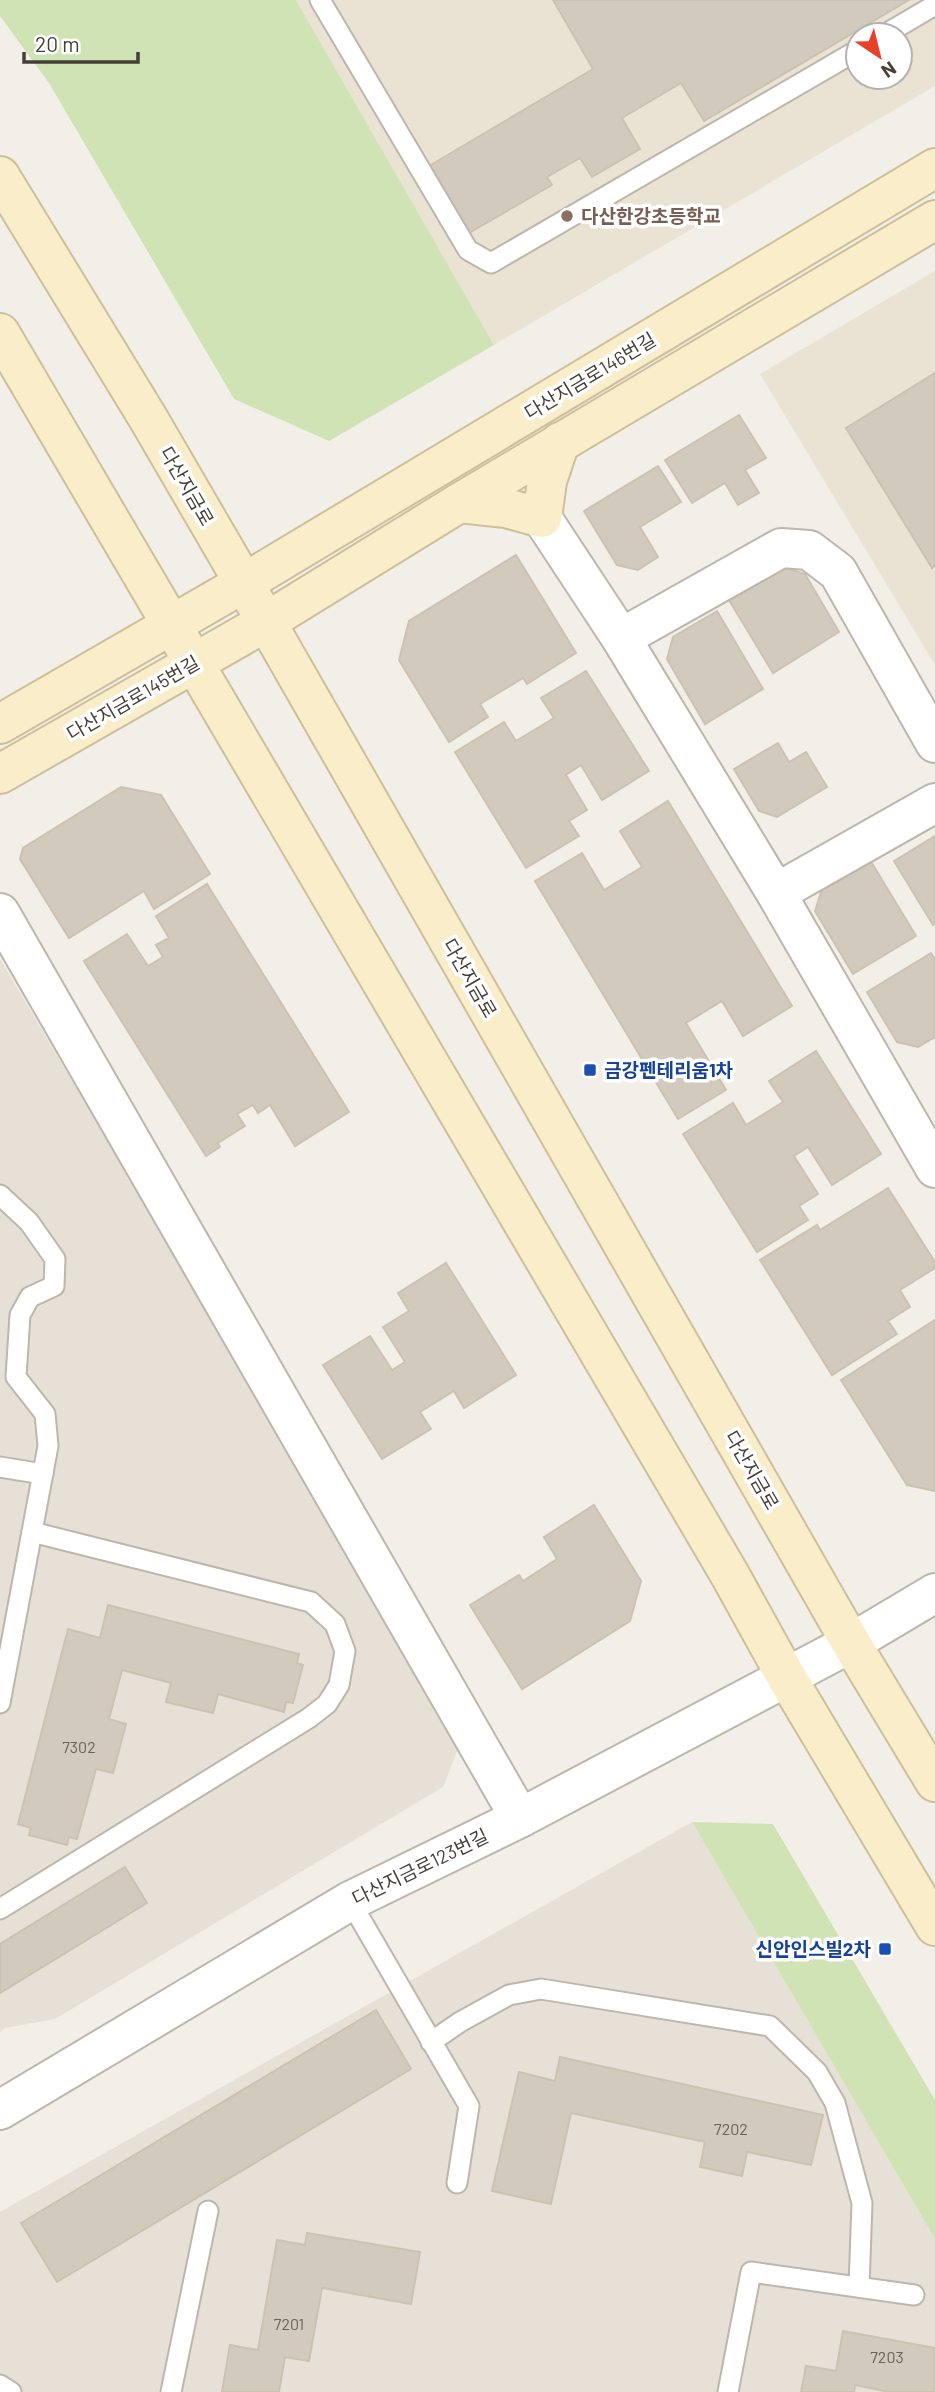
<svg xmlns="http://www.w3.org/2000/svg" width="935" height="2392" viewBox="0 0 935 2392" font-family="Barlow,'Noto Sans KR',sans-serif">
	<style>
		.residential { fill: #e6e0d6 }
		.education { fill: #eae3d3; fill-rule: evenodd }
		.green { fill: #cfe3b4 }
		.building { fill: #d3cabe; stroke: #cdc2b2; stroke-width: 2 }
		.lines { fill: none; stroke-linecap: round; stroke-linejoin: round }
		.lane-casing { stroke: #bdb6ab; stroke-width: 23 }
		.street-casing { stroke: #bdb6ab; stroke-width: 42 }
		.secondary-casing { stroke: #cebf9b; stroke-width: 42 }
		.lane { stroke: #fff; stroke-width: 19 }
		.street { stroke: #fff; stroke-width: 38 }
		.secondary { stroke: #faedca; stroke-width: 38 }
		.education-dot { fill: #8d6e63; stroke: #fff; stroke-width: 2.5 }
		.transit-dot { fill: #1a4fb4; stroke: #fff; stroke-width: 2.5 }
		.labels { text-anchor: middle; stroke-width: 7; stroke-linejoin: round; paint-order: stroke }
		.number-label { font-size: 16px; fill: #686259 }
		.education-label { font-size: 19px; font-weight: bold; fill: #785e54; stroke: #fff; text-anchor: start }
		.street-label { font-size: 19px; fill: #453f37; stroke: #fff }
		.transit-label { font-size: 19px; font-weight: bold; fill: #164399; stroke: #fff; text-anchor: start }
	</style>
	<rect width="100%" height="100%" fill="#f2efe8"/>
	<!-- residential -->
	<g class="residential">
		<polygon points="0,959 462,1739 443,1787 55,2019 5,2028 0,2032"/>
		<polygon points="692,1822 935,2239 935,2392 0,2392 0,2212"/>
	</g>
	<!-- education -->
	<g class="education">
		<path d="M 296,0 L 935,0 L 935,86 L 494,345 ZM 858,35 L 900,35 L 900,77 L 858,77 Z"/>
		<polygon points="935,271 935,665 760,374"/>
	</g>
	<!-- green -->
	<g class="green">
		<polygon points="0,0 296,0 494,345 329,441 234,399 49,83 0,16"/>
		<polygon points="692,1822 773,1824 935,2100 935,2239"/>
	</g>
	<!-- building -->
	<g class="building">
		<polygon points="553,0 909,0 704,121 681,83 622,118 640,149 592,177 580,158 547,177 552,185 469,233 429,166 593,69"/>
		<polygon points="935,373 935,566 932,568 846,428"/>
		<polygon points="739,415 766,458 745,470 759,493 738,505 725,483 692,503 665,460"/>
		<polygon points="658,466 681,502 640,527 658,557 638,570 617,565 584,511"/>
		<polygon points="516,555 576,653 527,684 523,678 480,704 488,717 449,742 399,660 409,621"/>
		<polygon points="783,567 805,574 839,632 773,673 729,600"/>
		<polygon points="717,611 763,689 705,724 667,659 673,637"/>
		<polygon points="586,671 649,771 602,800 581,765 566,775 587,810 569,821 579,836 526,868 455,752 504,722 516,741 554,718 541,698"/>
		<polygon points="778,743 789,762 806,752 827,787 777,817 759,811 734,769"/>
		<polygon points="121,787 161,795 210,874 154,909 144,891 69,938 20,859 23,848"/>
		<polygon points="668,801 792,1006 743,1036 722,1001 686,1023 726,1090 678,1119 535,881 582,853 604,890 642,867 620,831"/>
		<polygon points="935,836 935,924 933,925 894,861"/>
		<polygon points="870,860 916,936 853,974 815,911 822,889"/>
		<polygon points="207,884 349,1112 295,1146 270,1105 258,1113 253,1105 237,1114 245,1126 218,1143 220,1147 206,1156 84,961 127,934 148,966 163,957 156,945 169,938 156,916"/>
		<polygon points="931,953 935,959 935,1037 918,1047 897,1042 867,992"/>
		<polygon points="816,1051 881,1154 832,1185 808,1147 794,1156 818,1194 799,1206 808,1220 757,1252 683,1134 733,1103 746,1125 783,1102 769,1081"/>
		<polygon points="888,1188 935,1262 935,1268 900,1290 910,1307 888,1321 897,1334 832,1375 760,1260 817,1225 820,1230"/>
		<polygon points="446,1263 516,1375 464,1408 454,1391 420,1412 431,1429 382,1459 323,1365 370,1336 392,1370 405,1362 383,1327 409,1311 398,1293"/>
		<polygon points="935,1320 935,1491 907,1485 841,1380"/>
		<polygon points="594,1505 641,1581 630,1621 522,1689 470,1605 519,1575 523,1581 557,1559 544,1537"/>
		<polygon points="108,1605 299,1654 297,1663 303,1665 293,1703 286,1702 284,1712 218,1694 213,1713 166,1702 171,1683 122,1670 109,1719 126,1724 113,1773 96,1769 77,1839 69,1837 67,1845 29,1835 31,1828 18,1824 68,1629 100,1638"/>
		<polygon points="125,1867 147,1903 0,1993 0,1944"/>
		<polygon points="376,2010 411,2069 57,2282 21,2223"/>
		<polygon points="560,2057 823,2115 811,2165 747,2152 742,2176 700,2167 705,2142 571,2113 551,2204 492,2191 519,2072 555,2081"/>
		<polygon points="307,2233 420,2252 411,2304 322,2288 309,2361 285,2357 279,2392 222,2392 230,2345 258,2350 277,2240 305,2245"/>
		<polygon points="843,2331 935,2348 935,2392 889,2392 855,2385 854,2392 801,2392 806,2366 836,2371"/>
	</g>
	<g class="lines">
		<!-- lane casing -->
		<g class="lane-casing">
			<g id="lane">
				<polyline points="320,0 468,250 491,263 858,50"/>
				<polyline points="884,35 935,5"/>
				<polyline points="0,1195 29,1222 55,1259 54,1286 30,1297 20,1315 16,1377 45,1414 48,1446 0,1703"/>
				<polyline points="0,1467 43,1474"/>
				<polyline points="350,1901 469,2106 457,2183"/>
				<polyline points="0,1909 309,1718 327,1704 339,1685 345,1651 335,1624 311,1602 32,1532"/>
				<polyline points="431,2042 460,2022 509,1995 541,1989 770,2026 817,2072 835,2103 862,2203 859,2287"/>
				<polyline points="0,2385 11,2392"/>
				<polyline points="171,2392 208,2211"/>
				<polyline points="728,2392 751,2272 914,2295"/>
			</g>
		</g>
		<!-- street casing -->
		<g class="street-casing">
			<g id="street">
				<polyline points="542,518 621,638 776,893 935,1168"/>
				<polyline points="621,638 781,548 809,550 838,572 935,743"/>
				<polyline points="776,893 935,803"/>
				<polyline points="0,913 520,1818"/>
				<polyline points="0,2110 350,1901 520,1818 851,1643 935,1593"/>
			</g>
		</g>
		<!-- secondary casing -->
		<g class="secondary-casing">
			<g id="secondary">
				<polyline points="0,176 148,418 244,583 851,1643 935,1782"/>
				<polyline points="0,333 730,1575 787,1678 935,1926"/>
				<polyline points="459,503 506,508 542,518 547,481 560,442"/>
				<polyline points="0,724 244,583 935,168"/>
				<polyline points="0,774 266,622 459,503 935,220"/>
			</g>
		</g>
		<!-- lane -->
		<use href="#lane" class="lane"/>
		<!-- street -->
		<use href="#street" class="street"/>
		<!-- secondary -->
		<use href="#secondary" class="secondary"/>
	</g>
	<!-- markers -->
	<circle class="education-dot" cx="567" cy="216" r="7"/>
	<g class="transit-dot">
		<rect x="583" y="1063" width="14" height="14" rx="3.5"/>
		<rect x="878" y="1942" width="14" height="14" rx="3.5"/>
	</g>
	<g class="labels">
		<!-- number labels -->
		<g class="number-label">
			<text x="79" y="1753">7302</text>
			<text x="731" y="2135">7202</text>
			<text x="289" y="2330">7201</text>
			<text x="887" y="2363">7203</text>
		</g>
		<!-- education labels -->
		<g class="education-label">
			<text x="581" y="223">다산한강초등학교</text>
		</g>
		<!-- street labels -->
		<g class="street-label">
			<text transform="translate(590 376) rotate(-31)" y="7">다산지금로146번길</text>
			<text transform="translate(187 486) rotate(60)" y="7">다산지금로</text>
			<text transform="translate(133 698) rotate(-30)" y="7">다산지금로145번길</text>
			<text transform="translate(470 978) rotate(60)" y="7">다산지금로</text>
			<text transform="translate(752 1470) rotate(60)" y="7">다산지금로</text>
			<text transform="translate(420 1867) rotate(-26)" y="7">다산지금로123번길</text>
		</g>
		<!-- transit labels -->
		<g class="transit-label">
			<text x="604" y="1077">금강펜테리움1차</text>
			<text x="871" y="1956" text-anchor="end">신안인스빌2차</text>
		</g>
	</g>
	<!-- north arrow -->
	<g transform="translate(879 56) rotate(145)"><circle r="33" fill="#ffffff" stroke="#b5b2af" stroke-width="2"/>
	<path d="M0-5L12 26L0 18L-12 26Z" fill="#e7412a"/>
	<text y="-10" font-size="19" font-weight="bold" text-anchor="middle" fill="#453f37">N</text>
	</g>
	<!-- scale -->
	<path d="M24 52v10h114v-10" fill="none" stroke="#453f37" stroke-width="3.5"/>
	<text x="35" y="52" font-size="21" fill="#453f37" stroke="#ffffff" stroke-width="5" paint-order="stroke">20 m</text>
</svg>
